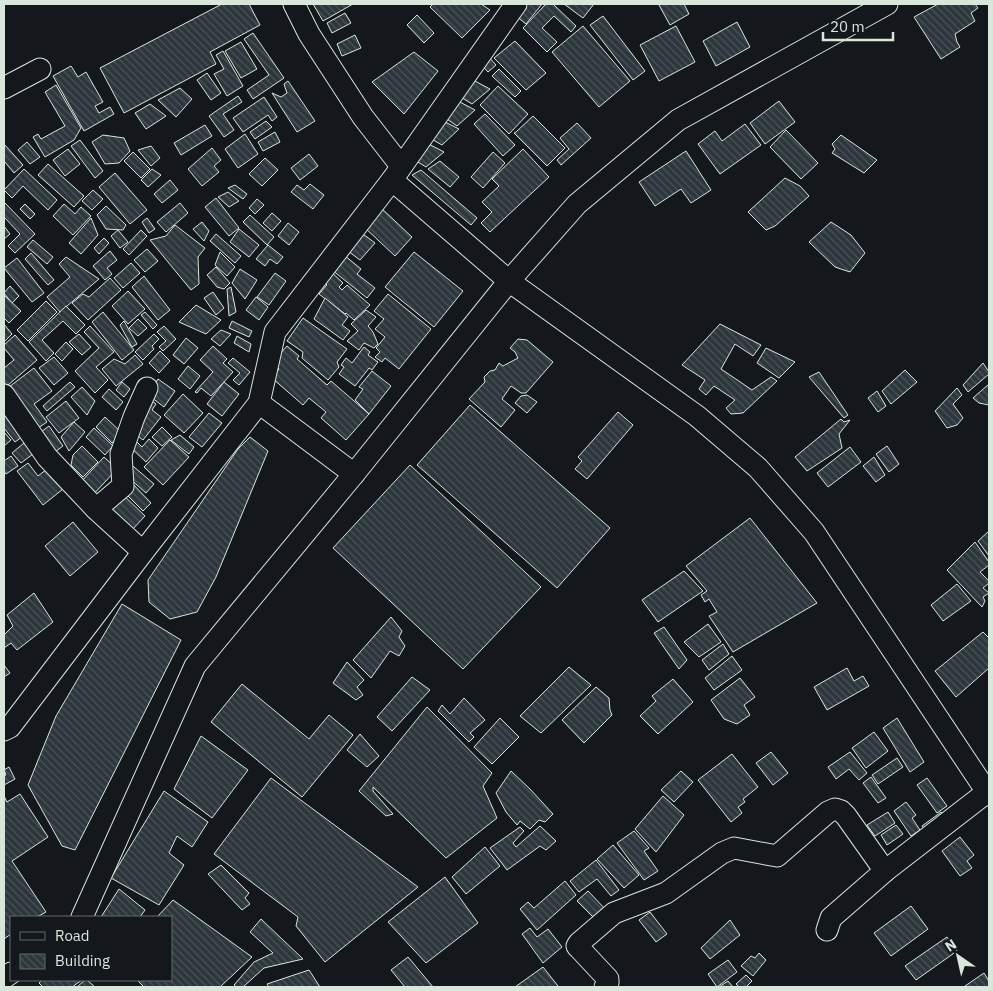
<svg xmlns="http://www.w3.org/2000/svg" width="993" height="991" viewBox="0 0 993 991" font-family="'IBM Plex Sans',sans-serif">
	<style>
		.building { fill: url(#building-back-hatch); stroke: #d8e6dc }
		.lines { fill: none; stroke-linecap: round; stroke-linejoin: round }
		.street-casing { stroke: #d8e6dc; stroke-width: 23 }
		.street { stroke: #14181c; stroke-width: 21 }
	</style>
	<defs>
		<pattern id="building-back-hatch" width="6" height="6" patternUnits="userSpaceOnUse" patternTransform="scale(1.25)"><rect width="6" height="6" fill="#2c363c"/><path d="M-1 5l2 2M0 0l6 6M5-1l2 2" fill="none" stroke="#4a5358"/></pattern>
	</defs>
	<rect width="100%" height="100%" fill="#14181c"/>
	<!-- building -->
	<g class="building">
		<polygon points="222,4 249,4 260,25 210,52 216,64 124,113 100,68"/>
		<polygon points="313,4 353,4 323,21"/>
		<polygon points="433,4 481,4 490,10 462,38 430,7"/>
		<polygon points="525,4 542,4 526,24 516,16"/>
		<polygon points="546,4 553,4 576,26 571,32 554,16 542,28 557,42 547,52 523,28"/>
		<polygon points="564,4 594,4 583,18"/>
		<polygon points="661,4 684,4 689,14 670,25 659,5"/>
		<polygon points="938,4 975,4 978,8 971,13 975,21 955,34 957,42 960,47 941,59 914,17"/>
		<polygon points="345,13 351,23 332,33 327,23"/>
		<polygon points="417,15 434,33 424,43 407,25"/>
		<polygon points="603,16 645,71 633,80 590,25"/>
		<polygon points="737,22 750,47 716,66 703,41"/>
		<polygon points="583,26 630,81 599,107 552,52"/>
		<polygon points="676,26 695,62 659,81 640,45"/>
		<polygon points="253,33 284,78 253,99 247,90 269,75 244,39"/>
		<polygon points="355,35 361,48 342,56 337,44"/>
		<polygon points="515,41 546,73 526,90 494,58"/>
		<polygon points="241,42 257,69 241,78 225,51"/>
		<polygon points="223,51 243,86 227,96 214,74 224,69 216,55"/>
		<polygon points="414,52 438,71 404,114 372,82"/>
		<polygon points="486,54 496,65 488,72 478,61"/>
		<polygon points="71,66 78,77 86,72 103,102 95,106 99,113 110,107 114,114 84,131 53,76"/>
		<polygon points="499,69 521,91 515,97 492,76"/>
		<polygon points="207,73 221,93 211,100 197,80"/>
		<polygon points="471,79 490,89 472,104 459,96"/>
		<polygon points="288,81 315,121 297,132 272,93 281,97 287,93 284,84"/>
		<polygon points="56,85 81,128 74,140 45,157 33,137 38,134 41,139 65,126 45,92"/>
		<polygon points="498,86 528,114 509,134 480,105"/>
		<polygon points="180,88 192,99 176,117 158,100"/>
		<polygon points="238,96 242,102 223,114 234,130 224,137 209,116"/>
		<polygon points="264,97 277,117 272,121 268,115 243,132 233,118"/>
		<polygon points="456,100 475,110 457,126 444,117"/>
		<polygon points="779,101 795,122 765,144 750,123"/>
		<polygon points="150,104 166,116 146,129 135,113"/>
		<polygon points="485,114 515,145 503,156 474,124"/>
		<polygon points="533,116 565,148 547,166 514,133 516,132"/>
		<polygon points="441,120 459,129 442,145 428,137"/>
		<polygon points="266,121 272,127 255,139 250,132"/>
		<polygon points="577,123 591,138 561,165 557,160 569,149 560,138"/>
		<polygon points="745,124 761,145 720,174 698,144 715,131 722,141"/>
		<polygon points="205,125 212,136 181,155 174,143"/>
		<polygon points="786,130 818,163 801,179 770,147"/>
		<polygon points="275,132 280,142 263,151 258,142"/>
		<polygon points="245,134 258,154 238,168 225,149"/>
		<polygon points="103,135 124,138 130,151 119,163 105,164 92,142"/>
		<polygon points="841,135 877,160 864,173 832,153 835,149 832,144"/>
		<polygon points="80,140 103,171 95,178 71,146"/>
		<polygon points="27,142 40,157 30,164 18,150"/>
		<polygon points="425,142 444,152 426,167 413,159"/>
		<polygon points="4,144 23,165 14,173 4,161"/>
		<polygon points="151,146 160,158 151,166 138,150"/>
		<polygon points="212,148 221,160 214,166 219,172 202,186 188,169"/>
		<polygon points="68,149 80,164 65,176 53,160"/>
		<polygon points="523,149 549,177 490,232 481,223 492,212 482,202 499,186 492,179"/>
		<polygon points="686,151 711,190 691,203 681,189 655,206 639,182"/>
		<polygon points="133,152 150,169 141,178 124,161"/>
		<polygon points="493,152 505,163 483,188 471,177"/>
		<polygon points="309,154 318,166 300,180 291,168"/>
		<polygon points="265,158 278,170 262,186 249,174"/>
		<polygon points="440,161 459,177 450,187 428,169"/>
		<polygon points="48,164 84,196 74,207 38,175"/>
		<polygon points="24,169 57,200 48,210 23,186 12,198 4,190"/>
		<polygon points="152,169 161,175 148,187 141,180"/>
		<polygon points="421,170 477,218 471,225 412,175"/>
		<polygon points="115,173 147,210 130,224 99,187"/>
		<polygon points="785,178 800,186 809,196 775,226 766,230 748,212"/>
		<polygon points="170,180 178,190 162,203 154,194"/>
		<polygon points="310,184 324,195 313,209 291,192 297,185 304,190"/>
		<polygon points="235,185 247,194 243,199 228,188"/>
		<polygon points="93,190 103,199 92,210 82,201"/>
		<polygon points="228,192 239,201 229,207 218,197"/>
		<polygon points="216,198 239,228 229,236 205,207"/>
		<polygon points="257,199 264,205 255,214 249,208"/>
		<polygon points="4,202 35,234 15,253 8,246 20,234 4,217"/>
		<polygon points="180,203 188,213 166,232 157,222"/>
		<polygon points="25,204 35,214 30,219 20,209"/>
		<polygon points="64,204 75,214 81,207 91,216 73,235 53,216"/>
		<polygon points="106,206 126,225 123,230 106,229 97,215"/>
		<polygon points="379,206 412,237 395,256 362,225"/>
		<polygon points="272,213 281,221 272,231 263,223"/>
		<polygon points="250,215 274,237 267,245 243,222"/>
		<polygon points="91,218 98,235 81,254 69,243"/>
		<polygon points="147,218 155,229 149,233 142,222"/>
		<polygon points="202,222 209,231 204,241 193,229"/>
		<polygon points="831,222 851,235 865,253 850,272 835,267 809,242"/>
		<polygon points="288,223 299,232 289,245 278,236"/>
		<polygon points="175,225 205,248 198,257 199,284 191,290 150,240 166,236"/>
		<polygon points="4,226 10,234 4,239"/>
		<polygon points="239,229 259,245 249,257 230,242"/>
		<polygon points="118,230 128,242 120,248 111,236"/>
		<polygon points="141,230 147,236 129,255 123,249"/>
		<polygon points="216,234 241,256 235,263 210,241"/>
		<polygon points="363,234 375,243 360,260 348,251"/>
		<polygon points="104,238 109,243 99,254 94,248"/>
		<polygon points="33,240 53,257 47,264 27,247"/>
		<polygon points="268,245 283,257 277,264 270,259 265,266 256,259"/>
		<polygon points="147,249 158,261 145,272 134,260"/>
		<polygon points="110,251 117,260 107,268 112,274 105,280 93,266"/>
		<polygon points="220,252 235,267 227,276 215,265"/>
		<polygon points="414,252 463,291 434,327 385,287"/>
		<polygon points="31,253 54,280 48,285 25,259"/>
		<polygon points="344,255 361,269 357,274 375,288 367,298 332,270"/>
		<polygon points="66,257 99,279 60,312 47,297 70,277 59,264"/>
		<polygon points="17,258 44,293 32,302 4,268"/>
		<polygon points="131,263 140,273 123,288 114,278"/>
		<polygon points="216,267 230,283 224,289 217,287 207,275"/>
		<polygon points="240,269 257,280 245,299 232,283"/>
		<polygon points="328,269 343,283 339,287 342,290 347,285 370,305 354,320 346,313 345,314 319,294 327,285 320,278"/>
		<polygon points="275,273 286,281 269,305 257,297"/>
		<polygon points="144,276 170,310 158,320 132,287"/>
		<polygon points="110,278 121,290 88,320 72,303 83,294 89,297"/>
		<polygon points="10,286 19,296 12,303 4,293"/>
		<polygon points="231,287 236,312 229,316 227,289"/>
		<polygon points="128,291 145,309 128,324 112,306"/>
		<polygon points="213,292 224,308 216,315 204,298"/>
		<polygon points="388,294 431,329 399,369 385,358 382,362 375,357 380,352 376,348 385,337 375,329 384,319 374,311"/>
		<polygon points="4,295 21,311 9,323 4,318"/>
		<polygon points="256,297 268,307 259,320 246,310"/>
		<polygon points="325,298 348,317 342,325 350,331 343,340 314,319"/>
		<polygon points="46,301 57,312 28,341 17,330"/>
		<polygon points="196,305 221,320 206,334 179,322"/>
		<polygon points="66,306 85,325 76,334 63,321 42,340 54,353 46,361 29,342"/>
		<polygon points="366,310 376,317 368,326 373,332 378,344 374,348 364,343 359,350 347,341 358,331 351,324"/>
		<polygon points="103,312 134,350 122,360 92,322"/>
		<polygon points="145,312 157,325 153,329 141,315"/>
		<polygon points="303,318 347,349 337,362 339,367 328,380 302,358 303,352 287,341"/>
		<polygon points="138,319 147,328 138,336 129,328"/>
		<polygon points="124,321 137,344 132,347 120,325"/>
		<polygon points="232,321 252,331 249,337 229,328"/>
		<polygon points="4,324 12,334 4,342"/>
		<polygon points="720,324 761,345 753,356 735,344 721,369 752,390 771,377 777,381 743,413 731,414 726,408 735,400 714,386 706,395 699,389 705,380 682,365"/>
		<polygon points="90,326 114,352 96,367 108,380 95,393 75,371 99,348 84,332"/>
		<polygon points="164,326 176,339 163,351 159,347 166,341 157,332"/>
		<polygon points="221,330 231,334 220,346 211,339"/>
		<polygon points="79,334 91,347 82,355 69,342"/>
		<polygon points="154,334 159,339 152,346 154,349 143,360 135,352"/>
		<polygon points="15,335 37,360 7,386 4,382 4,368 14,360 4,348 4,345"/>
		<polygon points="237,336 251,344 249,352 234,343"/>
		<polygon points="186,338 198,348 184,364 173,355"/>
		<polygon points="518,339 527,340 553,362 526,393 521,393 511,386 502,399 515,410 501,427 469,399 485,382 484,377 490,371 495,370 499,363 503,366 518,358 515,352 510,348"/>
		<polygon points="66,342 73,349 62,361 55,354"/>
		<polygon points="213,346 227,359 223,363 233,372 211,396 201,388 197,393 195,392 213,372 200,360"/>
		<polygon points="287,346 299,356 297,359 327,385 331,381 369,414 346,440 321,418 326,412 309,398 303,405 272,378 279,369 272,363"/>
		<polygon points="364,347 370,352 368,355 378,362 372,370 369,368 355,386 339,374 344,367 341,365 346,358 352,363"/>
		<polygon points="766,348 795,362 779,378 757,363"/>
		<polygon points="160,351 170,361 159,373 149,363"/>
		<polygon points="135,355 143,364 116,386 102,369 114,359 125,364"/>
		<polygon points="54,357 68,373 54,385 39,368"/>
		<polygon points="233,358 250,372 239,385 233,380 240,373 228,363"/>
		<polygon points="983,363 989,372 989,374 968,392 963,385"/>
		<polygon points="188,366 200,376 190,389 178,379"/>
		<polygon points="34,368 52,391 34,404 47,422 35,430 5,390"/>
		<polygon points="905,370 917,382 891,404 882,391"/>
		<polygon points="372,371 391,386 369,414 355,400 363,389 359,387"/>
		<polygon points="819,372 848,415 844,418 809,377"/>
		<polygon points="158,379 175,391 164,407 147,394"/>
		<polygon points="70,382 75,387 47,411 43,406"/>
		<polygon points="122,382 130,389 124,397 116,390"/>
		<polygon points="224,382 239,394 222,416 207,404"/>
		<polygon points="989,384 989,405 979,403 973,398"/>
		<polygon points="82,387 95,401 87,415 71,397"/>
		<polygon points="957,388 962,395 953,404 963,418 957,425 947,428 935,411"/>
		<polygon points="109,389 123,402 116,410 102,397"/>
		<polygon points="877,391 886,406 878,412 868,398"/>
		<polygon points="183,394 203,413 184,433 164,415"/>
		<polygon points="527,395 537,402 527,413 515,403 521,396"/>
		<polygon points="148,398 156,404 152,410 161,417 143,440 134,433"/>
		<polygon points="66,401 79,418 59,433 46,417"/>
		<polygon points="4,405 26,434 15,442 4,428"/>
		<polygon points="470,405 610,528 557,588 417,465"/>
		<polygon points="618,412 633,425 587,479 575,469 582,461 578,457"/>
		<polygon points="209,413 222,423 202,447 189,437"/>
		<polygon points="105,417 122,433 112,443 96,427"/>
		<polygon points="841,419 844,422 850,420 839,434 842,448 807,471 795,457"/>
		<polygon points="74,422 85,432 69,451 61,437"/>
		<polygon points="49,426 63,446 51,455 37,435"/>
		<polygon points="162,427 172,437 162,446 152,437"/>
		<polygon points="94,428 113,446 105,455 86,437"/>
		<polygon points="4,432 11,440 4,446"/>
		<polygon points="180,435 194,447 189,454 171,440"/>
		<polygon points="132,437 142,447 149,439 158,448 146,462 129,446"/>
		<polygon points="250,437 268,451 216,577 197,612 170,619 149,602 148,580 238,449"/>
		<polygon points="170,440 189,457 163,485 144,467"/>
		<polygon points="24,443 33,454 21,463 12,453"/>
		<polygon points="82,446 98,462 83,477 71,465 73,455"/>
		<polygon points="887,446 899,464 889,472 876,454"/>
		<polygon points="850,447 861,462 828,487 817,473"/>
		<polygon points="11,456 18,466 6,474 4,471 4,461"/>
		<polygon points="104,457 117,469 91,497 78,485"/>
		<polygon points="874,457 885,475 876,482 863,466"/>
		<polygon points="127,461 154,484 146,493 129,478"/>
		<polygon points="28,463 38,476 47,469 63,489 43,505 17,471"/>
		<polygon points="410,465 541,587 463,669 333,548"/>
		<polygon points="131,482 151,503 143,511 123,491"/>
		<polygon points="120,492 145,516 130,532 105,507"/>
		<polygon points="750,518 817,603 733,652 709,616 717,612 709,599 705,602 701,595 707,591 686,566"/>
		<polygon points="73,522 98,552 70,576 45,546"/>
		<polygon points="989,531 989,556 978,541"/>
		<polygon points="975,542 989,562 989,565 980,572 989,581 989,583 983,588 989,593 983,597 985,601 982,607 947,570"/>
		<polygon points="684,571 703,591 658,622 642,600"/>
		<polygon points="957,584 971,601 943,621 931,605"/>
		<polygon points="34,593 53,622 17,650 11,643 4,648 4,635 13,626 7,615"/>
		<polygon points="122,604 181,640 75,850 62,846 28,785 56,716"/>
		<polygon points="391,617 402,631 399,637 405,646 399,656 390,651 371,678 353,660"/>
		<polygon points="708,624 721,642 699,657 684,642"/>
		<polygon points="664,627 687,660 679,669 654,633"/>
		<polygon points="983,632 989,638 989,668 956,697 935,671"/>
		<polygon points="723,644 729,654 709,670 702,660"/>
		<polygon points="732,656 742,670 714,690 705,678"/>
		<polygon points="347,662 364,680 357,687 363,695 356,700 333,683"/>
		<polygon points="4,665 10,673 4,677"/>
		<polygon points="569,667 591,685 541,733 520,716"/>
		<polygon points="847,668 854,681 863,676 869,686 827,710 814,687"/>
		<polygon points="412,677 430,690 392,731 377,717"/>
		<polygon points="740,678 755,697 744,705 750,715 737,724 724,719 711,700"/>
		<polygon points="673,679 693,702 658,734 640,716 656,701 652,696"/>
		<polygon points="242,684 309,739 329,715 353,735 302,797 211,722"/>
		<polygon points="596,687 609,698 610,710 612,715 584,743 562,720"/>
		<polygon points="464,698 485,720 470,733 474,737 469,742 438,711 442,705 450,714"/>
		<polygon points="427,707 492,773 483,786 497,818 446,858 373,787 373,791 393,814 386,816 359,791"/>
		<polygon points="500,718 519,737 492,764 474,747"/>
		<polygon points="897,718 924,762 910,772 883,728"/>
		<polygon points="874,732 888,751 866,768 852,748"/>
		<polygon points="360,734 379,756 367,767 347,750"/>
		<polygon points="201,736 248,770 212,818 174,789"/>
		<polygon points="771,752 788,773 773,785 756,763"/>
		<polygon points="850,752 867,773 859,780 849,769 836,779 828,767"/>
		<polygon points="732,754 758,787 743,799 745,802 738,807 742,813 731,822 698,780"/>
		<polygon points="897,758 903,767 878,784 872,775"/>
		<polygon points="9,767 15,779 4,785 4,776 6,775 4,770"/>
		<polygon points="511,771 530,789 553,814 545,822 539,820 530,829 520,821 517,825 506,812 496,793"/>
		<polygon points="681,771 693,782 674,802 661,790"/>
		<polygon points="871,777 886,798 878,803 863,783"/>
		<polygon points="271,778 418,887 325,962 296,926 298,917 214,854"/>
		<polygon points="927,778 947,806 937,813 917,785"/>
		<polygon points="164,791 208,822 192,847 177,836 169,853 184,865 159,905 111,878"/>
		<polygon points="20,794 48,837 12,861 46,912 37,917 11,917 11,934 4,939 4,796 7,802"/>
		<polygon points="663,796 684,815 656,852 635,829"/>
		<polygon points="906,802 916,815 912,818 920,830 911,836 894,811"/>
		<polygon points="888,812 895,823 875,836 867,825"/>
		<polygon points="941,812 948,821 929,835 922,826"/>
		<polygon points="896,825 903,834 887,845 881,835"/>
		<polygon points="540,826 556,841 546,850 540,846 507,870 490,848 520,827 524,831 513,843 516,847"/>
		<polygon points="634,831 649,848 644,851 658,871 644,880 617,843"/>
		<polygon points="960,837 974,855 967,861 972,868 960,876 942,851"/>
		<polygon points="613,845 639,875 624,888 597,859"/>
		<polygon points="485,847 500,866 466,894 452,877"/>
		<polygon points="596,860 619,890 611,896 597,879 579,892 570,881"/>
		<polygon points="221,865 249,893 245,898 250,904 242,910 208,874"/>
		<polygon points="445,877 478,923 426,963 388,922"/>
		<polygon points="565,881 576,895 537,930 520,909 528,902 534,908"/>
		<polygon points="119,889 145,910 140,917 101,917"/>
		<polygon points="588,891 608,912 598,922 577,901"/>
		<polygon points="173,900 252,957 220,987 144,987 137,980 171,980 171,917 157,917"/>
		<polygon points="911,906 928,929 891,956 874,933"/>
		<polygon points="650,912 667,934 656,942 639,920"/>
		<polygon points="261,919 303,959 264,968 243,987 236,987 234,985 254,962 273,953 250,932"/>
		<polygon points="730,920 740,935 710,959 701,948"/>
		<polygon points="530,928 537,937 548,929 562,947 543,963 522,934"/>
		<polygon points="947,937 957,951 916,980 905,966"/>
		<polygon points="759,953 766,960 753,976 741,966 751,956 755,958"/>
		<polygon points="408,957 433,987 405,987 391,970"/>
		<polygon points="728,960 737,972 717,987 708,974"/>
		<polygon points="543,967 558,986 556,987 515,987"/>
		<polygon points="309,970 320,987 303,987 302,986 300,987 269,987 267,984"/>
		<polygon points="984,973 989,981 989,987 967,987 965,986"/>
		<polygon points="746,975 752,981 746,987 739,987 736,984"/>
		<polygon points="42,980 82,980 72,987 43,987 39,983"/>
		<polygon points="85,980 87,980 95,987 77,987"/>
		<polygon points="728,981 733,987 719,987"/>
	</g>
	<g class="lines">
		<!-- street casing -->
		<g class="street-casing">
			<g id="street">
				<polyline points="294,4 309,34 363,117 401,166"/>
				<polyline points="4,88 40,69"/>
				<polyline points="392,180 509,281 697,416 758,468 814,532 989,795"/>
				<polyline points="4,395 47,457 96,509 143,552"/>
				<polyline points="259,403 354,474"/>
				<polyline points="96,509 123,486 121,454 134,417 147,388"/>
				<polyline points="4,730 10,727 143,552 259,403 275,332 392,180 516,4"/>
				<polyline points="82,917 195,666 354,474 509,281 577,204 678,120 887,4"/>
				<polyline points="827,930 831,918 885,871 987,792"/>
				<polyline points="4,978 11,973"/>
				<polyline points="605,987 608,983 608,979 579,948 577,946 579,943 614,913 666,893 722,853 734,848 777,856 828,812 835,809 841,811 846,816 885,871"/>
			</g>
		</g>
		<!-- street -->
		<use href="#street" class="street"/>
	</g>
	<!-- border -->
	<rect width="993" height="991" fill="none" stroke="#d8e6dc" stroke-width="10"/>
	<!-- legend -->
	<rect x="10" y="916" width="162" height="65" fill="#14181c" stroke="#626a69"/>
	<rect x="20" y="932" width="25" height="8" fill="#14181c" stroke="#626a69"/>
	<text x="55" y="941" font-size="15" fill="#d8e6dc">Road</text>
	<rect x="20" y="954" width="25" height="15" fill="url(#building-back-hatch)" stroke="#626a69"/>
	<text x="55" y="966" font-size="15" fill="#d8e6dc">Building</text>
	<!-- north arrow -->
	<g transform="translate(958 956) rotate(326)" stroke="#14181c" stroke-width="4" paint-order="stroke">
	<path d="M0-4L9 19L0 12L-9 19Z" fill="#d8e6dc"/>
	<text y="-8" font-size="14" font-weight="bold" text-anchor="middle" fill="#d8e6dc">N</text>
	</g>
	<!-- scale -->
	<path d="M823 32v8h70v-8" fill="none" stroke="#d8e6dc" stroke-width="2.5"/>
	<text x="830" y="32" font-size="15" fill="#d8e6dc" stroke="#14181c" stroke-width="4" paint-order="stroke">20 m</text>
</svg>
